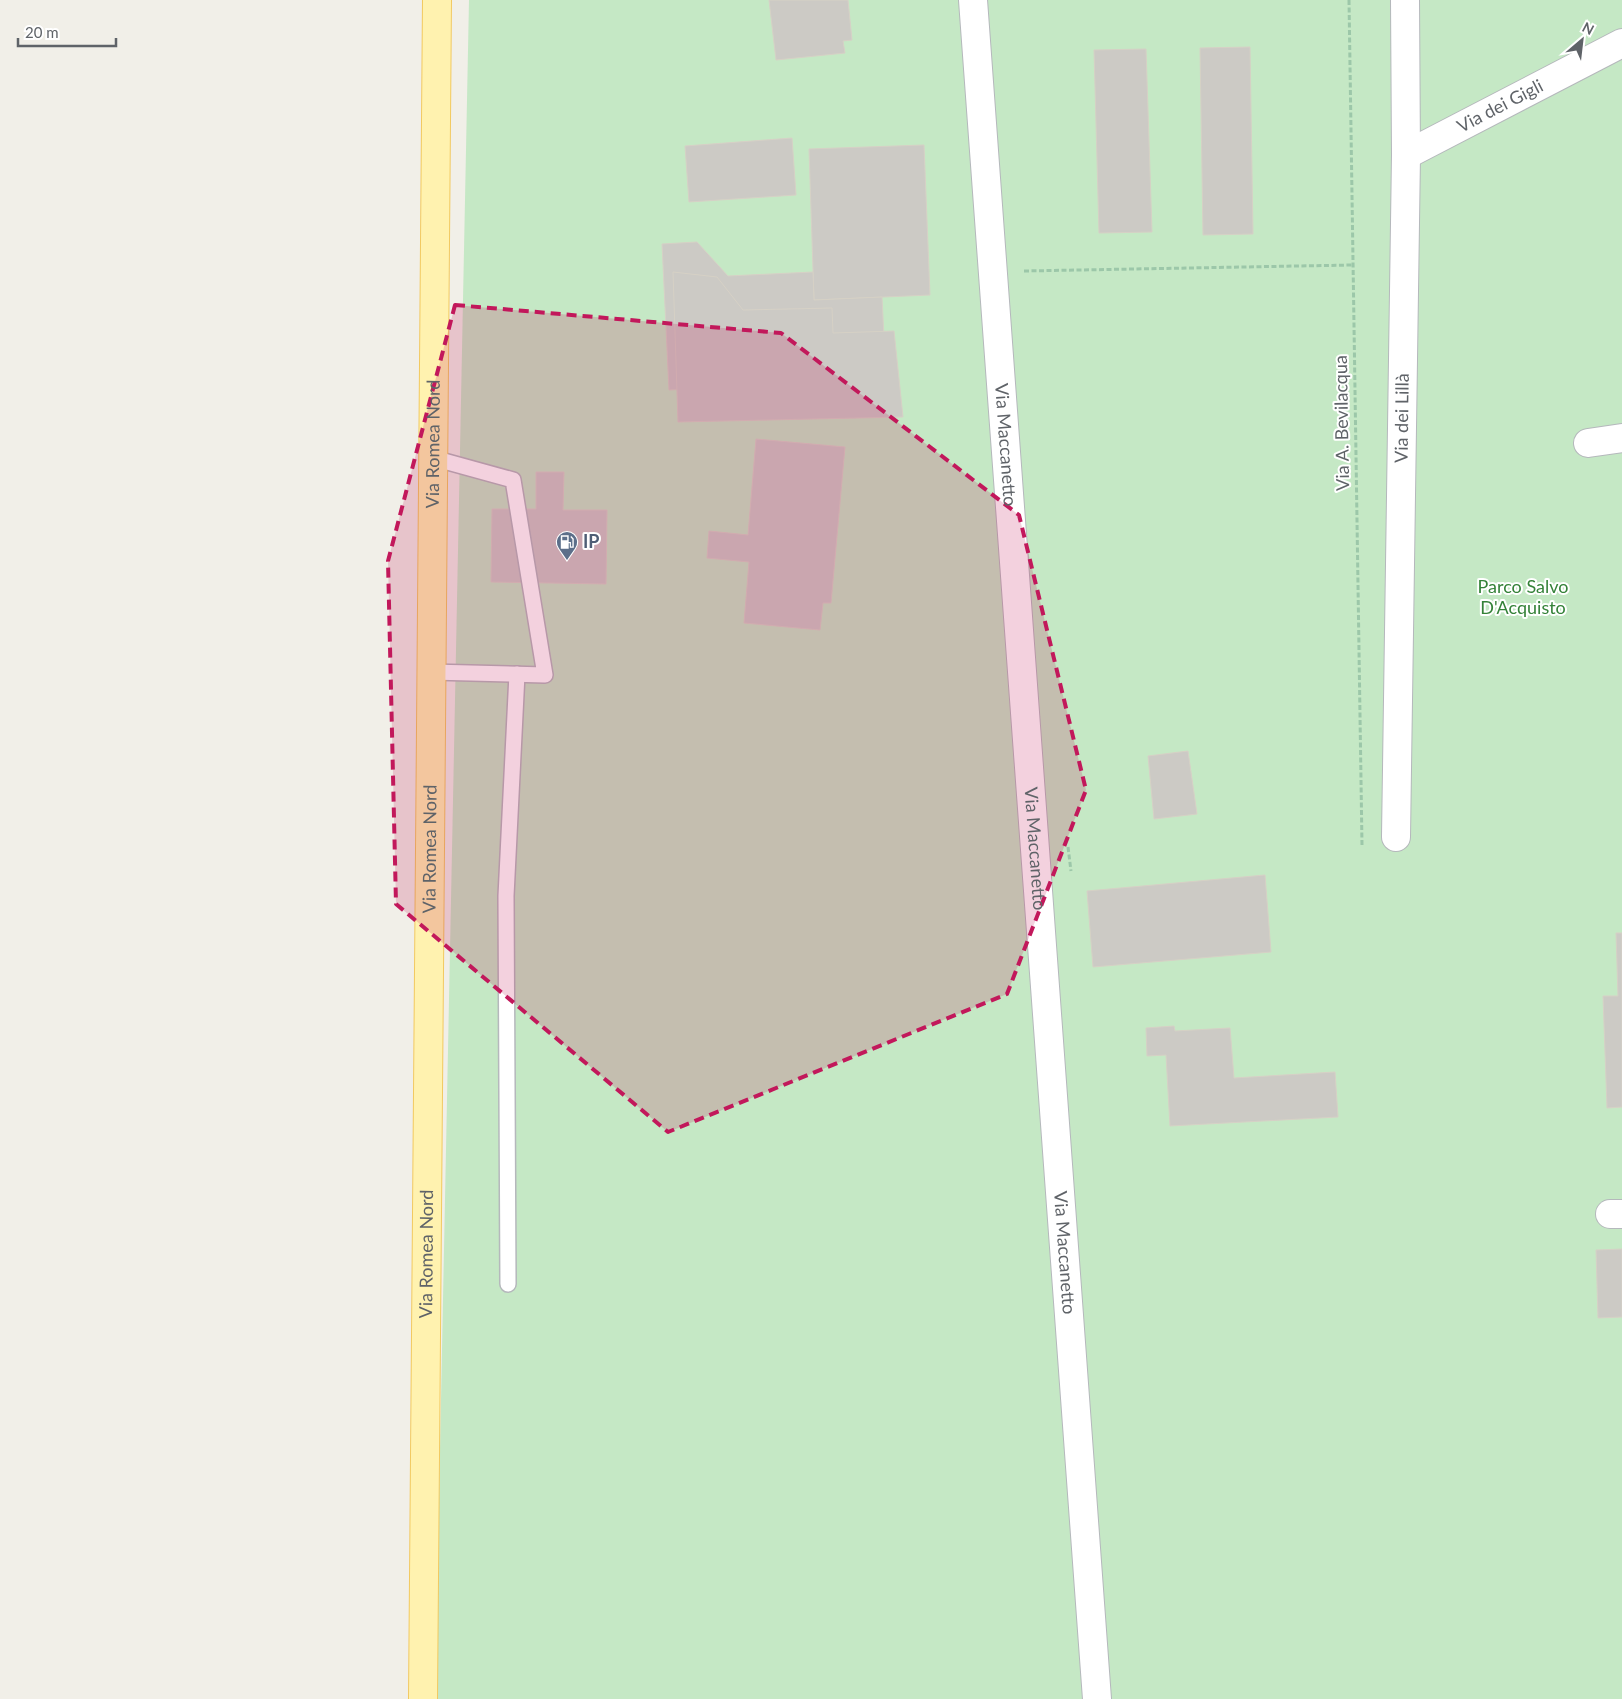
<svg xmlns="http://www.w3.org/2000/svg" width="1622" height="1699" viewBox="0 0 1622 1699" font-family="Lato,sans-serif">
	<style>
		.green { fill: #c5e8c5 }
		.building { fill: #cccac5; stroke: #d6d1c6; fill-rule: evenodd }
		.lines { fill: none; stroke-linecap: round; stroke-linejoin: round }
		.lane-casing { stroke: #b5b8bc; stroke-width: 18 }
		.street-casing { stroke: #b5b8bc; stroke-width: 30 }
		.primary-casing { stroke: #f2c960; stroke-width: 30 }
		.path { stroke: #9cc7a9; stroke-width: 3; stroke-dasharray: 5 2.5; stroke-linecap: butt }
		.lane { stroke: #fff; stroke-width: 15 }
		.street { stroke: #fff; stroke-width: 28 }
		.primary { stroke: #fff2af; stroke-width: 28 }
		.marked { fill: #c2185b; fill-opacity: 0.2; stroke: #c2185b; stroke-width: 4; stroke-dasharray: 10 6; stroke-linejoin: round }
		.labels { text-anchor: middle; stroke-width: 4; stroke-linejoin: round; paint-order: stroke }
		.street-label { font-size: 18px; fill: #5f6368; stroke: #fff }
		.service-label { font-size: 18px; font-weight: bold; fill: #4e5e75; stroke: #fff; text-anchor: start }
		.park-label { font-size: 18px; fill: #348238; stroke: #fff }
	</style>
	<rect width="100%" height="100%" fill="#f1efe8"/>
	<!-- green -->
	<polygon class="green" points="469,0 1622,0 1622,1699 435,1699"/>
	<!-- building -->
	<g class="building">
		<polygon points="769,0 848,0 852,40 843,41 845,53 776,60"/>
		<polygon points="1250,47 1253,234 1203,235 1200,48"/>
		<polygon points="1146,49 1152,232 1099,233 1094,50"/>
		<polygon points="792,138 796,195 689,202 685,146"/>
		<polygon points="924,145 930,295 814,300 809,149"/>
		<path d="M 697,242 L 728,276 L 813,272 L 814,300 L 882,297 L 886,379 L 669,390 L 662,244 ZM 754,335 L 756,362 L 722,364 L 720,338 Z"/>
		<polygon points="673,272 717,277 743,310 832,308 833,333 894,331 903,417 678,422"/>
		<polygon points="756,439 845,447 831,603 823,603 820,630 744,623 749,562 707,558 709,531 748,535"/>
		<polygon points="536,472 564,472 563,510 607,510 606,584 491,582 492,509 536,509"/>
		<polygon points="1188,751 1197,814 1154,819 1148,756"/>
		<polygon points="1265,875 1271,952 1093,967 1087,891"/>
		<polygon points="1616,933 1622,933 1622,1107 1607,1108 1603,996 1618,996"/>
		<polygon points="1174,1026 1175,1031 1230,1028 1234,1078 1335,1072 1338,1117 1170,1126 1166,1055 1147,1056 1146,1028"/>
		<polygon points="1622,1249 1622,1317 1598,1318 1596,1250"/>
	</g>
	<g class="lines">
		<!-- lane casing -->
		<g class="lane-casing">
			<g id="lane">
				<polyline points="431,672 545,675 513,480 433,458"/>
				<polyline points="508,1284 506,896 517,674"/>
			</g>
		</g>
		<!-- street casing -->
		<g class="street-casing">
			<g id="street">
				<path id="s1" d="M 973,0 L 1097,1699"/>
				<path id="s2" d="M 1406,155 L 1622,43"/>
				<polyline points="1588,443 1622,438"/>
				<path id="s3" d="M 1396,837 L 1406,155 L 1405,0"/>
				<polyline points="1610,1214 1622,1214"/>
			</g>
		</g>
		<!-- primary casing -->
		<g class="primary-casing">
			<g id="primary">
				<path id="s4" d="M 423,1699 L 437,0"/>
			</g>
		</g>
		<!-- path -->
		<g class="path">
			<polyline points="1349,0 1362,845"/>
			<polyline points="1024,271 1353,265"/>
			<polyline points="1068,847 1071,871"/>
		</g>
		<!-- lane -->
		<use href="#lane" class="lane"/>
		<!-- street -->
		<use href="#street" class="street"/>
		<!-- primary -->
		<use href="#primary" class="primary"/>
	</g>
	<!-- marked area -->
	<path class="marked" d="M 455,305 L 781,333 L 1019,515 L 1086,790 L 1007,994 L 668,1132 L 396,904 L 388,561 Z"/>
	<!-- icons -->
	<defs>
		<g id="fuel-pin" transform="scale(1.125)"><path d="M0 17L-7.5 6A9.5 9.5 0 1 1 7.5 6Z" fill="#5c6f8a" stroke="#fff"/><path d="M-5.5-6h7V0h2V4h1.3V-2.5L3-4.5l.8-.8L6-3V5H2.5V1h-1V6h-7ZM-4.2-4.7v3.2H.2V-4.7Z" fill="#fff"/></g>
	</defs>
	<g fill-rule="evenodd">
		<use href="#fuel-pin" x="567" y="542"/>
	</g>
	<g class="labels">
		<!-- street labels -->
		<g class="street-label">
			<text dy="6" stroke="none"><textPath href="#s2" startOffset="106">Via dei Gigli</textPath></text>
			<text dy="6" stroke="none"><textPath href="#s3" startOffset="419">Via dei Lillà</textPath></text>
			<text transform="translate(1342 423) rotate(-91)" y="6">Via A. Bevilacqua</text>
			<text dy="6" stroke="none"><textPath href="#s4" startOffset="1255">Via Romea Nord</textPath></text>
			<text dy="6" stroke="none"><textPath href="#s1" startOffset="446">Via Maccanetto</textPath></text>
			<text dy="6" stroke="none"><textPath href="#s4" startOffset="850">Via Romea Nord</textPath></text>
			<text dy="6" stroke="none"><textPath href="#s1" startOffset="851">Via Maccanetto</textPath></text>
			<text dy="6" stroke="none"><textPath href="#s1" startOffset="1256">Via Maccanetto</textPath></text>
			<text dy="6" stroke="none"><textPath href="#s4" startOffset="445">Via Romea Nord</textPath></text>
		</g>
		<!-- service labels -->
		<g class="service-label">
			<text x="583" y="548">IP</text>
		</g>
		<!-- park labels -->
		<g class="park-label">
			<text x="1523" y="593">Parco Salvo<tspan x="1523" dy="21">D'Acquisto</tspan></text>
		</g>
	</g>
	<!-- north arrow -->
	<g transform="translate(1582 40) rotate(28)" stroke="#ffffff" stroke-width="4" paint-order="stroke">
	<path d="M0-4L9 19L0 12L-9 19Z" fill="#5f6368"/>
	<text y="-8" font-size="14" font-weight="bold" text-anchor="middle" fill="#5f6368">N</text>
	</g>
	<!-- scale -->
	<path d="M18 38v8h98v-8" fill="none" stroke="#5f6368" stroke-width="2.5"/>
	<text x="25" y="38" font-size="15" fill="#5f6368" stroke="#ffffff" stroke-width="4" paint-order="stroke">20 m</text>
</svg>
